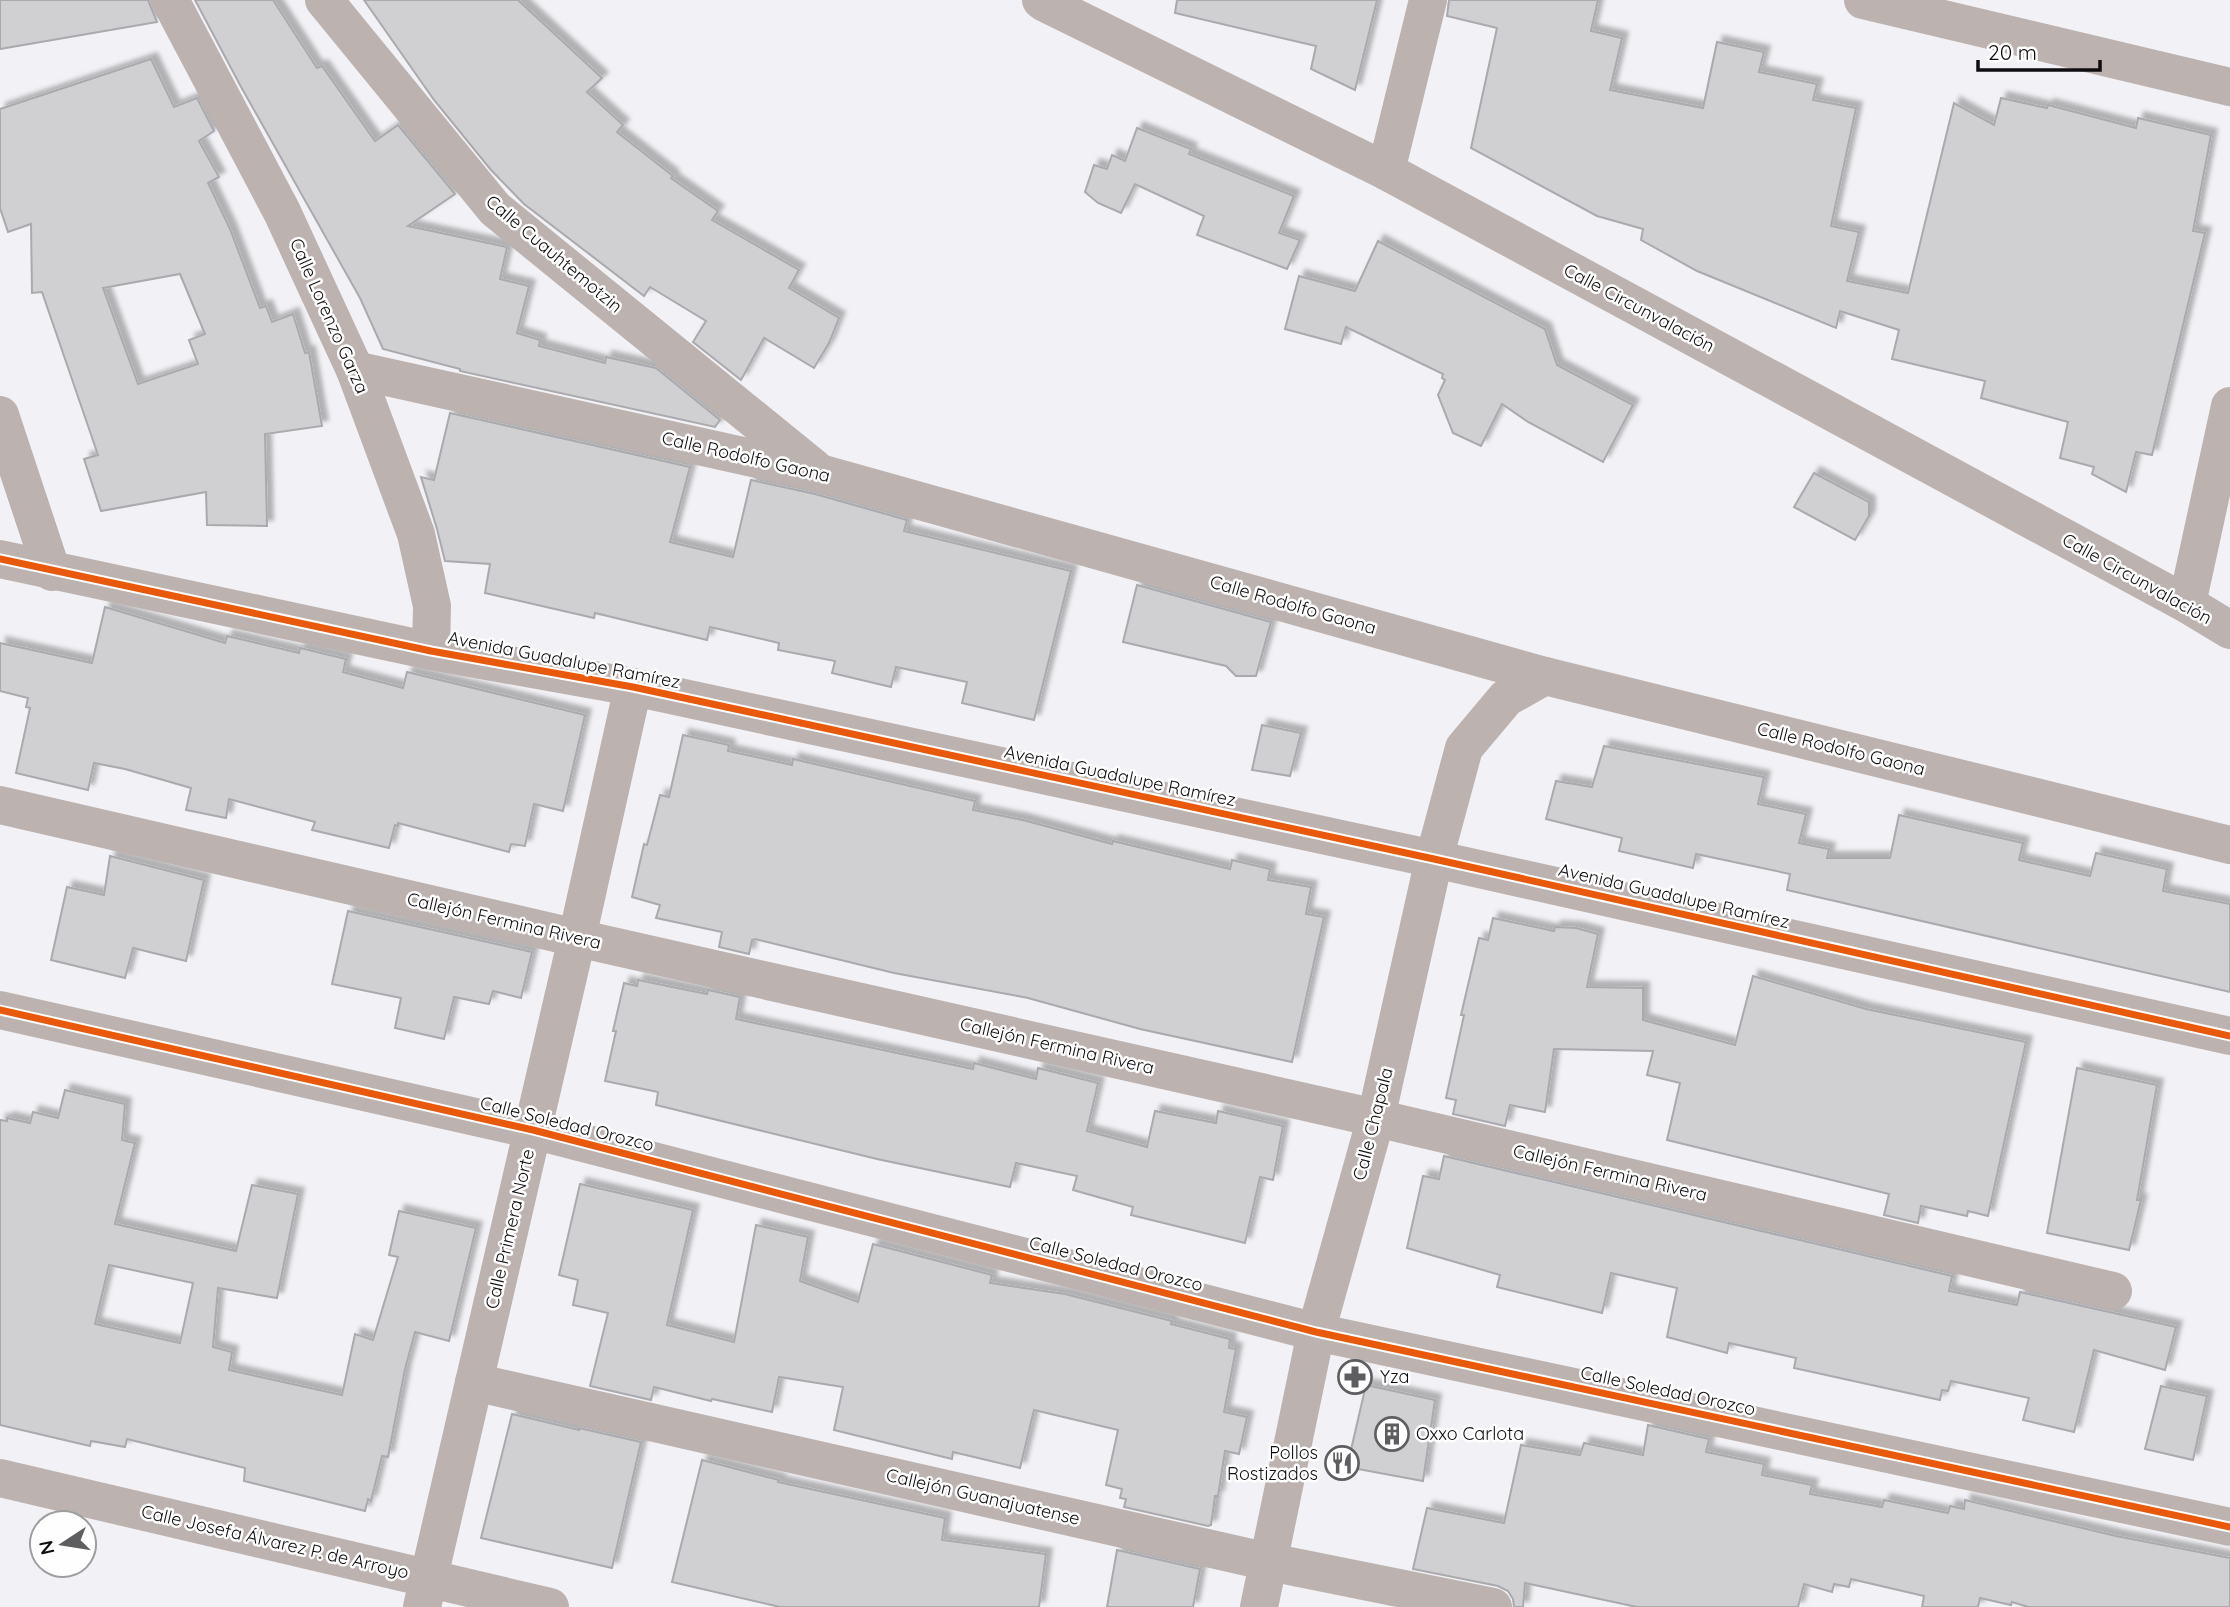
<svg xmlns="http://www.w3.org/2000/svg" width="2230" height="1607" viewBox="0 0 2230 1607" font-family="Quicksand,sans-serif">
	<style>
		.building { fill: #d0d0d3; stroke: #aaaaae; stroke-width: 2; fill-rule: evenodd; filter: url(#shadow) }
		.lines { fill: none; stroke-linecap: round; stroke-linejoin: round }
		.minor { stroke: #bcb3b0; stroke-width: 38 }
		.cycleway-casing { stroke: #fefefe; stroke-width: 11 }
		.cycleway { stroke: #e8590c; stroke-width: 7 }
		.labels { text-anchor: middle; stroke-width: 5; stroke-linejoin: round; paint-order: stroke }
		.street-label { font-size: 18px; fill: #0e0e11; stroke: #fefefe }
		.poi-label { font-size: 18px; fill: #0e0e11; stroke: #fefefe; text-anchor: start }
	</style>
	<defs>
		<filter id="shadow"><feDropShadow dx="6" dy="-6" stdDeviation="2" flood-color="#0004"/></filter>
	</defs>
	<rect width="100%" height="100%" fill="#f2f2f6"/>
	<!-- building -->
	<g class="building">
		<polygon points="0,0 148,0 157,22 0,49"/>
		<polygon points="195,0 273,0 317,68 322,66 375,141 398,125 455,194 408,226 507,247 500,279 529,286 517,333 540,340 539,346 605,363 606,357 656,368 720,420 715,427 460,371 460,369 383,349 360,298 240,85"/>
		<polygon points="364,0 518,0 602,78 587,92 623,125 617,132 673,176 671,178 718,211 712,220 799,270 789,288 839,318 829,343 814,368 764,338 741,380 693,342 706,321 650,287 644,296 524,204 491,170 434,100"/>
		<polygon points="1177,0 1377,0 1355,90 1311,69 1316,46 1175,13"/>
		<polygon points="1449,0 1598,0 1591,31 1622,38 1610,90 1703,108 1717,42 1764,52 1759,72 1817,84 1813,100 1856,108 1831,226 1859,232 1847,281 1908,293 1954,103 1994,125 2001,98 2047,108 2048,105 2136,128 2138,118 2211,135 2193,231 2205,233 2152,455 2136,452 2126,492 2092,474 2094,467 2060,458 2068,422 1981,398 1985,381 1892,359 1899,330 1840,311 1836,328 1697,271 1641,240 1643,229 1597,216 1471,148 1497,28 1447,16"/>
		<path d="M 151,59 L 174,107 L 197,98 L 214,131 L 199,141 L 219,177 L 208,183 L 230,229 L 260,308 L 266,306 L 272,322 L 293,314 L 305,353 L 309,352 L 322,426 L 265,434 L 267,526 L 207,525 L 206,492 L 101,511 L 84,459 L 98,455 L 42,292 L 32,293 L 31,224 L 8,232 L 0,208 L 0,109 ZM 180,274 L 205,334 L 189,340 L 198,364 L 138,384 L 103,288 Z"/>
		<polygon points="1137,128 1191,149 1189,154 1294,196 1279,233 1300,240 1287,269 1197,235 1204,216 1135,184 1121,213 1098,203 1085,192 1094,165 1107,169 1112,155 1125,161"/>
		<polygon points="1378,241 1545,329 1557,365 1633,405 1603,462 1528,422 1502,404 1481,446 1453,433 1438,395 1445,380 1442,378 1443,374 1346,327 1341,344 1285,329 1299,276 1355,291"/>
		<polygon points="450,413 690,467 670,542 733,557 751,480 815,494 907,520 904,531 1071,571 1034,720 962,703 967,682 896,667 891,687 832,673 835,661 778,650 779,643 710,627 707,640 595,613 594,618 485,593 490,564 445,561 437,529 421,477 434,480"/>
		<polygon points="1814,473 1869,502 1869,516 1855,540 1794,507"/>
		<polygon points="1137,585 1271,622 1256,676 1236,676 1226,666 1123,642"/>
		<polygon points="105,607 225,643 227,636 299,653 300,648 346,659 343,672 403,688 407,672 585,715 563,811 534,804 525,846 511,844 509,852 398,823 398,826 395,825 389,848 312,830 315,822 229,799 226,818 186,810 191,788 125,769 94,763 88,790 16,773 30,708 26,707 28,698 0,691 0,643 92,663"/>
		<polygon points="1262,725 1301,733 1290,776 1252,770"/>
		<polygon points="683,735 729,745 728,751 792,765 793,759 975,801 973,810 1023,820 1112,844 1113,841 1230,869 1232,860 1270,869 1268,880 1311,887 1306,914 1324,917 1292,1062 1140,1029 1028,998 894,973 755,939 752,940 749,954 719,947 722,932 656,918 660,905 632,897 644,844 647,845 660,795 669,797"/>
		<polygon points="1604,746 1764,777 1758,804 1806,814 1799,843 1829,849 1827,858 1890,858 1899,815 2023,843 2019,860 2090,876 2096,853 2167,869 2163,891 2230,904 2230,992 1787,890 1790,874 1696,854 1693,868 1619,851 1622,838 1546,819 1556,781 1592,787"/>
		<polygon points="110,856 204,880 186,961 133,948 125,978 51,960 67,887 104,895"/>
		<polygon points="348,911 532,952 521,998 493,991 489,1004 454,997 444,1039 395,1028 401,998 332,984"/>
		<polygon points="1493,918 1554,931 1555,927 1576,928 1598,934 1587,987 1643,988 1643,1020 1735,1045 1753,976 1866,1009 2026,1042 1988,1216 1968,1211 1967,1216 1921,1206 1918,1223 1884,1215 1889,1194 1667,1140 1680,1083 1647,1075 1653,1051 1554,1049 1545,1112 1510,1105 1505,1126 1453,1114 1456,1100 1446,1098 1464,1015 1461,1015 1479,938 1488,940"/>
		<polygon points="638,980 707,994 708,990 740,997 736,1019 973,1069 974,1063 1036,1079 1038,1068 1098,1083 1087,1131 1147,1147 1155,1111 1216,1123 1218,1111 1283,1126 1273,1180 1260,1177 1245,1243 1131,1215 1133,1207 1073,1190 1077,1176 1016,1163 1010,1187 877,1159 656,1105 658,1092 605,1081 616,1031 613,1031 624,983 637,986"/>
		<polygon points="2077,1068 2157,1085 2137,1200 2141,1200 2129,1250 2047,1233"/>
		<path d="M 65,1090 L 125,1104 L 122,1140 L 135,1143 L 115,1224 L 236,1251 L 252,1185 L 298,1194 L 277,1298 L 218,1288 L 213,1347 L 232,1352 L 229,1370 L 342,1395 L 355,1334 L 373,1340 L 398,1257 L 389,1255 L 399,1211 L 476,1228 L 449,1341 L 415,1332 L 405,1369 L 388,1457 L 382,1456 L 371,1501 L 368,1499 L 365,1511 L 244,1481 L 245,1468 L 127,1439 L 125,1447 L 91,1441 L 90,1446 L 0,1425 L 0,1120 L 7,1121 L 7,1118 L 30,1123 L 33,1112 L 58,1118 ZM 109,1265 L 193,1283 L 180,1343 L 95,1324 Z"/>
		<polygon points="1444,1156 1952,1276 1949,1291 2017,1305 2020,1292 2176,1327 2165,1370 2094,1350 2074,1432 2023,1420 2029,1398 1951,1381 1948,1391 1942,1390 1940,1400 1794,1368 1796,1358 1729,1343 1727,1353 1667,1337 1677,1288 1611,1273 1602,1313 1497,1287 1500,1275 1407,1248 1423,1176 1439,1179"/>
		<polygon points="580,1184 693,1210 667,1325 734,1342 756,1225 808,1237 800,1281 858,1302 873,1244 992,1275 990,1283 1065,1294 1172,1321 1171,1324 1230,1339 1229,1348 1236,1349 1224,1412 1247,1417 1239,1454 1225,1451 1218,1496 1215,1496 1211,1525 1208,1526 1124,1507 1126,1499 1120,1498 1122,1489 1106,1485 1118,1430 1034,1410 1020,1468 953,1452 952,1459 834,1430 843,1387 779,1377 772,1412 712,1399 711,1401 654,1387 651,1400 590,1386 608,1313 573,1305 578,1280 559,1275"/>
		<polygon points="1366,1385 1435,1400 1423,1481 1347,1467"/>
		<polygon points="2161,1386 2207,1396 2193,1460 2145,1449"/>
		<polygon points="512,1414 579,1430 579,1428 641,1442 612,1568 481,1538"/>
		<polygon points="1648,1425 1709,1439 1706,1452 1764,1464 1762,1475 1812,1485 1810,1494 1882,1507 1884,1500 1948,1513 1950,1506 1964,1509 1965,1500 2116,1536 2230,1558 2230,1607 2028,1607 2012,1602 2011,1605 1980,1598 1978,1607 1922,1607 1924,1596 1851,1579 1849,1587 1834,1584 1832,1592 1804,1584 1798,1607 1637,1607 1525,1583 1523,1607 1514,1607 1513,1599 1508,1591 1498,1586 1413,1569 1427,1508 1504,1523 1521,1445 1580,1455 1584,1443 1643,1455"/>
		<polygon points="702,1460 779,1480 778,1482 945,1518 942,1540 1046,1554 1039,1607 780,1607 672,1582"/>
		<polygon points="1117,1550 1200,1569 1193,1607 1107,1607"/>
	</g>
	<g class="lines">
		<!-- minor -->
		<g class="minor">
			<polyline points="170,0 282,212 355,370 416,534 432,606 431,651"/>
			<polyline points="324,0 495,209 814,468"/>
			<polyline points="1041,0 1045,3 1386,171 2187,604 2230,630"/>
			<polyline points="1863,0 2230,87"/>
			<polyline points="1386,171 1428,0"/>
			<polyline points="355,370 820,473 1545,676 2230,845"/>
			<polyline points="0,415 52,572"/>
			<polyline points="0,559 431,651 633,687 1434,859 2230,1036"/>
			<polyline points="2187,604 2230,406"/>
			<polyline points="0,805 577,938 1376,1118 2113,1291"/>
			<polyline points="0,1010 533,1130 1316,1332 2230,1527"/>
			<polyline points="474,1382 1269,1562 1493,1607"/>
			<polyline points="0,1478 550,1607"/>
			<polyline points="422,1607 577,938 633,687"/>
			<polyline points="1259,1607 1316,1332 1376,1118 1434,859 1464,748 1506,698 1545,676"/>
		</g>
		<!-- cycleway casing -->
		<g class="cycleway-casing">
			<g id="cycleway">
				<polyline points="0,559 431,651 633,687 1434,859 2230,1036"/>
				<polyline points="0,1010 533,1130 1316,1332 2230,1527"/>
			</g>
		</g>
		<!-- cycleway -->
		<use href="#cycleway" class="cycleway"/>
	</g>
	<!-- icons -->
	<defs>
		<g id="pharmacy-ring" transform="scale(1.75)"><circle r="9.5" fill="#fefefe" stroke="#5e5e61" stroke-width="1.5"/><path d="M-2-6h4v4h4v4h-4v4h-4v-4h-4v-4h4Z" fill="#5e5e61"/></g>
		<g id="building-ring" transform="scale(1.75)"><circle r="9.5" fill="#fefefe" stroke="#5e5e61" stroke-width="1.5"/><path d="M-4-6H4V6H1V3H-1V6H-4ZM-2.5-4.3h1.7v1.8h-1.7ZM.8-4.3h1.7v1.8H.8ZM-2.5-1h1.7V.8h-1.7ZM.8-1h1.7V.8H.8Z" fill="#5e5e61"/></g>
		<g id="restaurant-ring" transform="scale(1.75)"><circle r="9.5" fill="#fefefe" stroke="#5e5e61" stroke-width="1.5"/><path d="M-5-6h1v4h1v-4h1v4h1v-4h1v5L-1.5 .5V6h-2V.5L-5-1ZM5-6V6H3V1.5H1.5Q1.5-4 5-6Z" fill="#5e5e61"/></g>
	</defs>
	<g fill-rule="evenodd">
		<use href="#pharmacy-ring" x="1355" y="1377"/>
		<use href="#building-ring" x="1392" y="1434"/>
		<use href="#restaurant-ring" x="1342" y="1463"/>
	</g>
	<g class="labels">
		<!-- street labels -->
		<g class="street-label">
			<text transform="translate(554 254) rotate(40)" y="6">Calle Cuauhtemotzin</text>
			<text transform="translate(1639 308) rotate(28)" y="6">Calle Circunvalación</text>
			<text transform="translate(329 316) rotate(66)" y="6">Calle Lorenzo Garza</text>
			<text transform="translate(746 457) rotate(13)" y="6">Calle Rodolfo Gaona</text>
			<text transform="translate(2137 579) rotate(29)" y="6">Calle Circunvalación</text>
			<text transform="translate(1293 605) rotate(16)" y="6">Calle Rodolfo Gaona</text>
			<text transform="translate(564 660) rotate(11)" y="6">Avenida Guadalupe Ramírez</text>
			<text transform="translate(1841 749) rotate(14)" y="6">Calle Rodolfo Gaona</text>
			<text transform="translate(1120 776) rotate(12)" y="6">Avenida Guadalupe Ramírez</text>
			<text transform="translate(1674 896) rotate(13)" y="6">Avenida Guadalupe Ramírez</text>
			<text transform="translate(504 921) rotate(13)" y="6">Callejón Fermina Rivera</text>
			<text transform="translate(1057 1046) rotate(13)" y="6">Callejón Fermina Rivera</text>
			<text transform="translate(567 1124) rotate(14)" y="6">Calle Soledad Orozco</text>
			<text transform="translate(1373 1124) rotate(-76)" y="6">Calle Chapala</text>
			<text transform="translate(1610 1173) rotate(13)" y="6">Callejón Fermina Rivera</text>
			<text transform="translate(510 1229) rotate(-77)" y="6">Calle Primera Norte</text>
			<text transform="translate(1116 1264) rotate(14)" y="6">Calle Soledad Orozco</text>
			<text transform="translate(1668 1391) rotate(12)" y="6">Calle Soledad Orozco</text>
			<text transform="translate(983 1497) rotate(13)" y="6">Callejón Guanajuatense</text>
			<text transform="translate(275 1542) rotate(13)" y="6">Calle Josefa Álvarez P. de Arroyo</text>
		</g>
		<!-- poi labels -->
		<g class="poi-label">
			<text x="1380" y="1383">Yza</text>
			<text x="1416" y="1440">Oxxo Carlota</text>
			<text x="1318" y="1459" text-anchor="end">Pollos<tspan x="1318" dy="21">Rostizados</tspan></text>
		</g>
	</g>
	<!-- north arrow -->
	<g transform="translate(63 1544) rotate(258)"><circle r="33" fill="#fefefe" stroke="#9e9e9f" stroke-width="2"/>
	<path d="M0-5L12 26L0 18L-12 26Z" fill="#5e5e61"/>
	<text y="-10" font-size="19" font-weight="bold" text-anchor="middle" fill="#0e0e11">N</text>
	</g>
	<!-- scale -->
	<path d="M1978 60v10h122v-10" fill="none" stroke="#0e0e11" stroke-width="3.5"/>
	<text x="1988" y="60" font-size="21" fill="#0e0e11" stroke="#fefefe" stroke-width="5" paint-order="stroke">20 m</text>
</svg>
